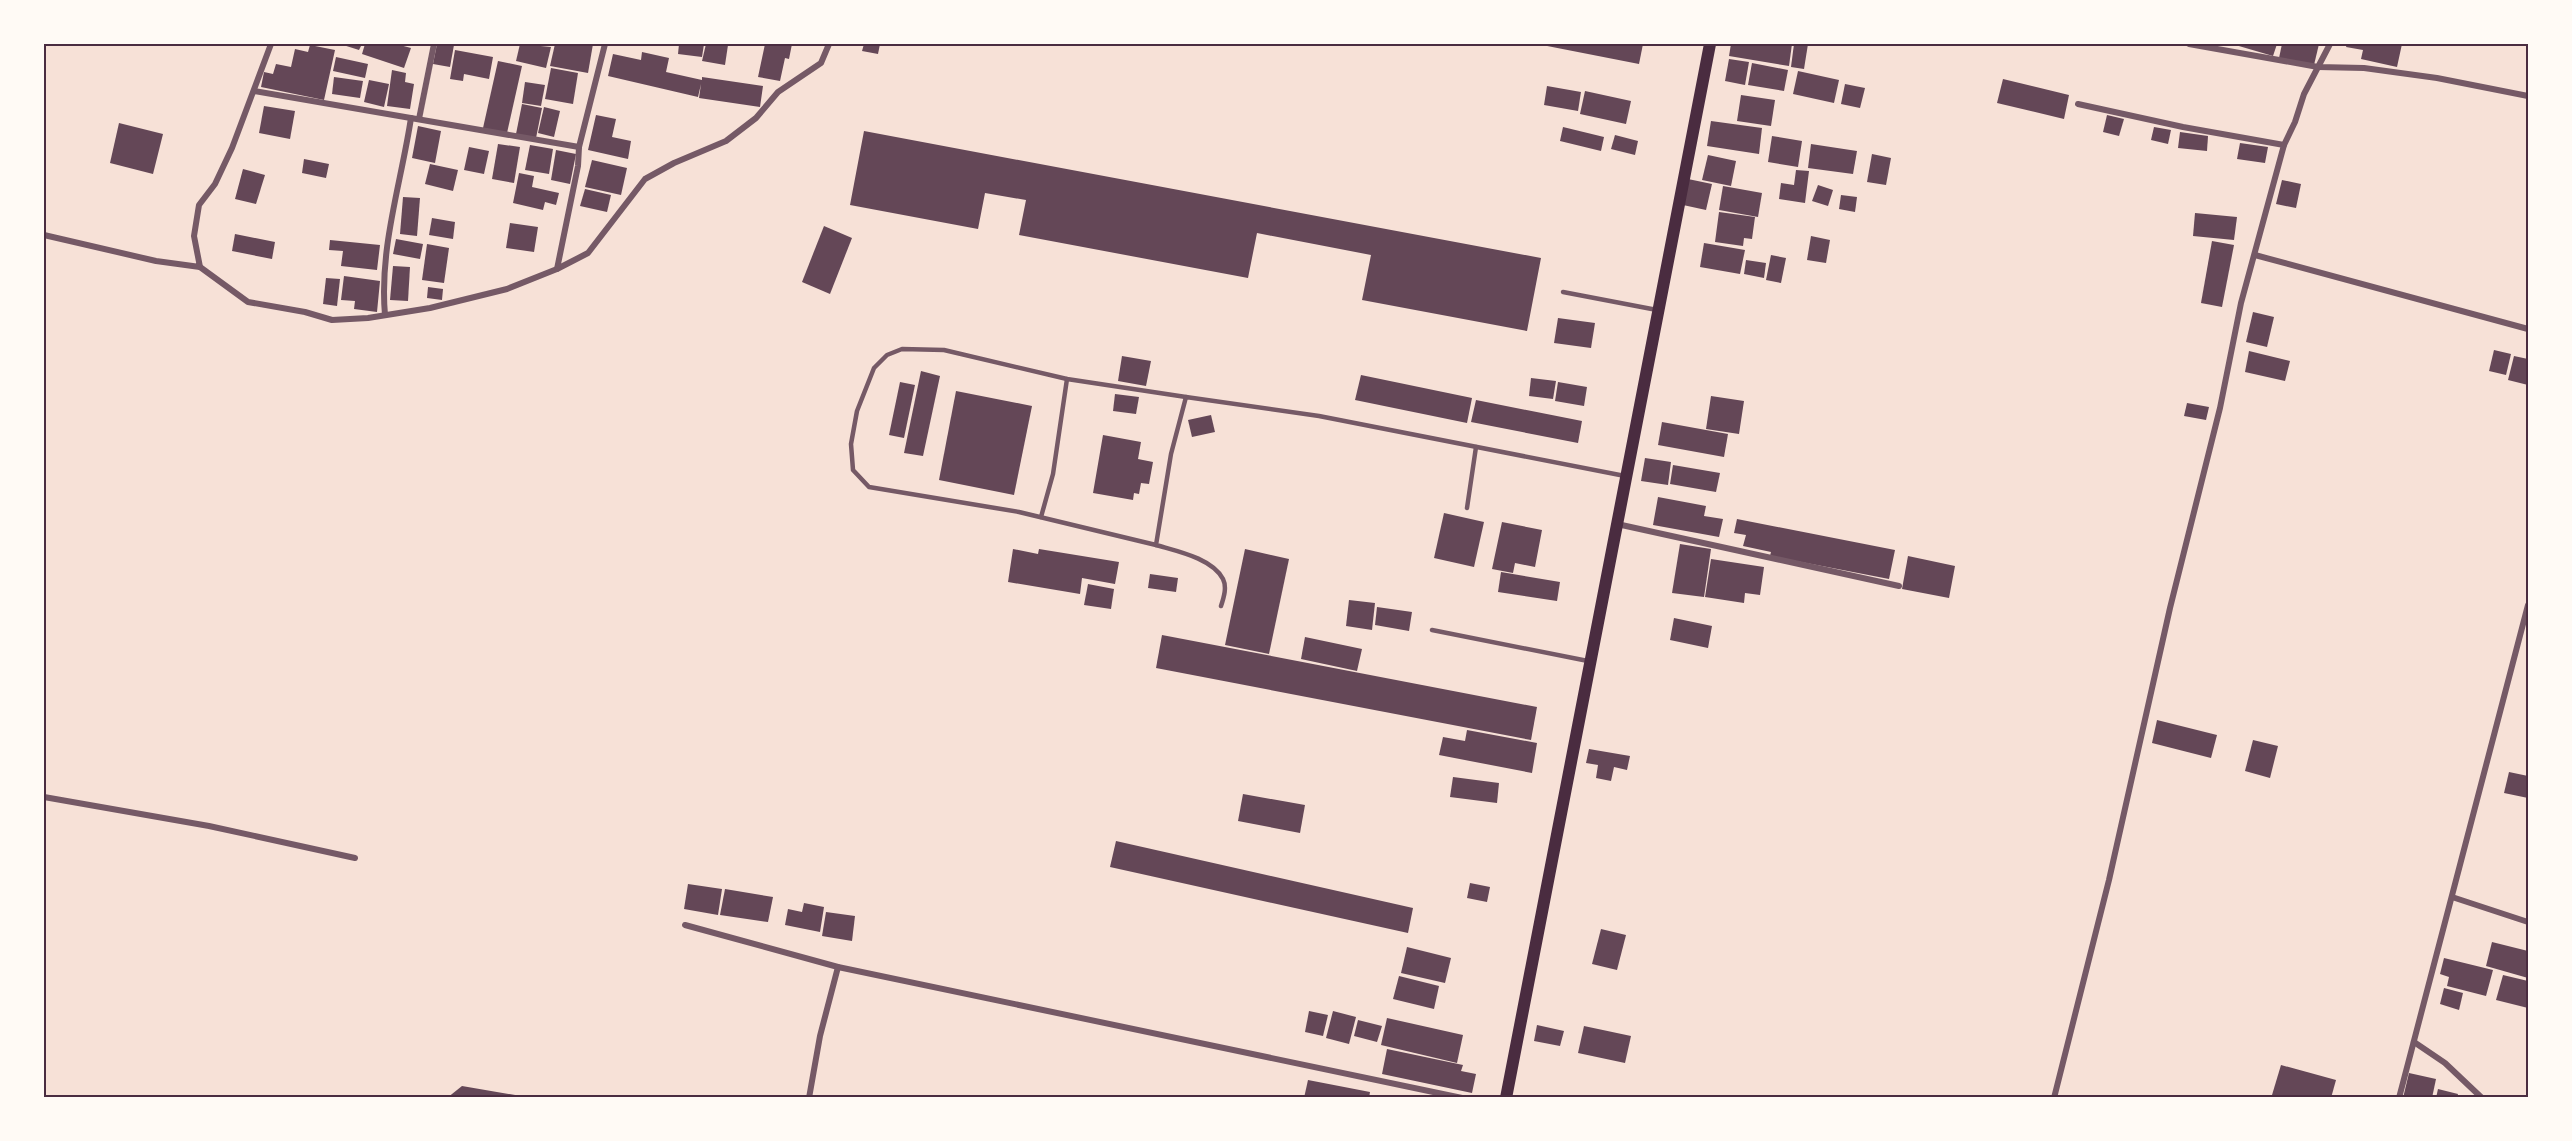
<svg xmlns="http://www.w3.org/2000/svg" width="2572" height="1141" viewBox="0 0 2572 1141" font-family="Roboto,sans-serif">
	<style>
		.building { fill: #644757 }
		.lines { fill: none; stroke-linecap: round; stroke-linejoin: round }
		.service { stroke: #755966; stroke-width: 4.5 }
		.minor { stroke: #755966; stroke-width: 6 }
		.secondary { stroke: #4a2c40; stroke-width: 12 }
		.neatline { fill: none; stroke: #4a2c40; stroke-width: 2 }
	</style>
	<rect width="100%" height="100%" fill="#f7e1d7"/>
	<!-- building -->
	<g class="building">
		<polygon points="340,44 362,44 359,50"/>
		<polygon points="365,44 396,44 411,48 404,68 362,54"/>
		<polygon points="437,44 454,45 450,67 433,64"/>
		<polygon points="520,44 551,47 546,68 516,61"/>
		<polygon points="555,44 593,44 588,73 550,66"/>
		<polygon points="679,44 704,44 702,57 678,54"/>
		<polygon points="706,44 728,45 725,65 702,61"/>
		<polygon points="765,44 792,44 789,59 785,58 780,81 758,77"/>
		<polygon points="864,44 880,44 878,54 862,51"/>
		<polygon points="1537,44 1643,44 1639,64"/>
		<polygon points="1731,44 1792,44 1789,66 1729,56"/>
		<polygon points="1794,44 1808,44 1804,69 1791,67"/>
		<polygon points="2232,44 2277,44 2273,56"/>
		<polygon points="2282,44 2319,44 2314,65 2279,58"/>
		<polygon points="2347,44 2402,44 2397,67 2361,59 2363,50 2346,47"/>
		<polygon points="310,45 335,50 324,100 261,87 264,72 273,74 276,64 291,67 295,49 308,52"/>
		<polygon points="455,50 493,57 489,79 464,74 463,81 450,79"/>
		<polygon points="642,52 669,58 666,72 702,80 702,77 763,86 760,107 699,98 701,84 698,97 608,76 613,54 641,60"/>
		<polygon points="336,57 368,64 365,78 333,71"/>
		<polygon points="1729,59 1749,62 1745,85 1725,81"/>
		<polygon points="498,61 522,66 507,133 483,128"/>
		<polygon points="1752,63 1788,70 1784,91 1748,85"/>
		<polygon points="551,68 578,73 573,104 545,99"/>
		<polygon points="392,70 406,73 405,82 414,84 410,109 387,106"/>
		<polygon points="1798,71 1839,80 1834,103 1793,94"/>
		<polygon points="334,77 363,81 360,98 332,94"/>
		<polygon points="2003,79 2069,95 2064,119 1997,103"/>
		<polygon points="369,80 389,84 384,107 364,102"/>
		<polygon points="525,82 545,85 541,106 522,103"/>
		<polygon points="1845,84 1865,88 1860,108 1841,104"/>
		<polygon points="1547,86 1581,92 1578,111 1544,105"/>
		<polygon points="1585,91 1631,101 1626,124 1580,114"/>
		<polygon points="1741,95 1775,100 1771,126 1737,121"/>
		<polygon points="522,104 542,108 536,138 516,134"/>
		<polygon points="264,106 295,111 290,139 259,133"/>
		<polygon points="544,107 560,111 554,137 538,133"/>
		<polygon points="596,115 616,119 612,137 631,141 628,159 588,150"/>
		<polygon points="2107,115 2124,119 2119,136 2103,132"/>
		<polygon points="1711,121 1762,128 1759,154 1707,146"/>
		<polygon points="119,123 163,134 153,174 110,163"/>
		<polygon points="418,126 441,131 435,163 412,158"/>
		<polygon points="1563,127 1604,137 1601,151 1560,141"/>
		<polygon points="2154,127 2171,130 2168,144 2151,140"/>
		<polygon points="864,131 1541,258 1527,331 1362,300 1371,255 1257,233 1248,278 1019,235 1026,200 985,193 978,229 850,205"/>
		<polygon points="2180,132 2208,136 2207,151 2178,148"/>
		<polygon points="1615,135 1638,141 1635,155 1611,149"/>
		<polygon points="1772,136 1802,141 1798,167 1768,162"/>
		<polygon points="2240,143 2268,147 2265,163 2237,159"/>
		<polygon points="498,144 520,147 514,183 492,179"/>
		<polygon points="1811,144 1857,151 1853,174 1808,168"/>
		<polygon points="530,145 553,149 549,174 525,170"/>
		<polygon points="469,147 489,151 484,174 464,170"/>
		<polygon points="556,150 576,154 570,184 551,180"/>
		<polygon points="1872,154 1891,158 1886,185 1867,182"/>
		<polygon points="1708,155 1736,161 1731,186 1702,180"/>
		<polygon points="304,159 329,164 326,178 302,173"/>
		<polygon points="592,160 627,168 621,195 585,187"/>
		<polygon points="430,164 458,170 453,191 425,184"/>
		<polygon points="243,169 265,175 256,204 235,199"/>
		<polygon points="1796,170 1809,171 1805,203 1779,199 1781,183 1794,185"/>
		<polygon points="519,173 534,176 532,187 559,193 556,205 545,202 543,210 513,203"/>
		<polygon points="1688,179 1712,184 1706,210 1683,205"/>
		<polygon points="2282,180 2301,184 2296,208 2276,204"/>
		<polygon points="1818,185 1833,190 1828,206 1812,201"/>
		<polygon points="1723,186 1762,193 1758,217 1719,210"/>
		<polygon points="585,189 611,195 607,212 580,206"/>
		<polygon points="1841,195 1857,197 1855,212 1839,209"/>
		<polygon points="403,197 420,198 417,236 400,234"/>
		<polygon points="1719,212 1755,217 1752,239 1744,238 1743,246 1715,242"/>
		<polygon points="2195,213 2237,217 2234,240 2193,236"/>
		<polygon points="432,218 455,222 453,239 429,235"/>
		<polygon points="510,223 538,227 534,252 506,248"/>
		<polygon points="824,226 852,238 830,294 802,282"/>
		<polygon points="235,234 275,242 272,259 232,251"/>
		<polygon points="1811,236 1830,240 1826,263 1807,260"/>
		<polygon points="396,239 423,244 420,259 393,254"/>
		<polygon points="330,240 380,245 377,270 341,266 343,251 329,250"/>
		<polygon points="2212,241 2234,245 2222,307 2201,303"/>
		<polygon points="1704,243 1745,250 1740,274 1700,267"/>
		<polygon points="427,244 449,248 444,283 422,280"/>
		<polygon points="1771,255 1786,258 1781,283 1766,280"/>
		<polygon points="1746,260 1766,263 1764,278 1744,274"/>
		<polygon points="393,266 410,267 408,301 390,300"/>
		<polygon points="344,276 380,281 377,312 354,309 355,301 341,300"/>
		<polygon points="326,278 340,279 337,306 323,304"/>
		<polygon points="428,287 443,289 442,300 427,298"/>
		<polygon points="2253,312 2274,317 2267,347 2246,342"/>
		<polygon points="1558,318 1595,323 1591,348 1554,343"/>
		<polygon points="2494,350 2511,354 2506,375 2489,371"/>
		<polygon points="2249,351 2290,361 2285,381 2245,372"/>
		<polygon points="1122,356 1151,361 1146,386 1118,381"/>
		<polygon points="2514,356 2528,359 2528,385 2508,380"/>
		<polygon points="921,371 940,376 923,456 904,453"/>
		<polygon points="1361,375 1472,398 1467,423 1355,400"/>
		<polygon points="1531,378 1556,381 1553,399 1529,396"/>
		<polygon points="900,382 915,385 904,438 889,435"/>
		<polygon points="1558,382 1587,387 1584,406 1555,401"/>
		<polygon points="956,391 1032,406 1014,495 939,480"/>
		<polygon points="1115,394 1139,397 1136,414 1113,411"/>
		<polygon points="1711,396 1744,401 1739,434 1706,429"/>
		<polygon points="1476,400 1582,421 1578,443 1471,422"/>
		<polygon points="2187,403 2209,407 2206,420 2184,416"/>
		<polygon points="1211,415 1215,432 1192,437 1188,420"/>
		<polygon points="1662,422 1728,434 1724,457 1658,445"/>
		<polygon points="1103,435 1141,442 1138,459 1153,462 1149,484 1141,483 1139,494 1134,493 1133,500 1093,493"/>
		<polygon points="1645,458 1671,462 1668,485 1641,481"/>
		<polygon points="1673,465 1720,473 1716,492 1670,484"/>
		<polygon points="1658,497 1706,506 1704,516 1723,519 1719,537 1653,525"/>
		<polygon points="1444,513 1484,522 1474,567 1434,558"/>
		<polygon points="1737,519 1895,550 1889,579 1770,556 1771,552 1743,546 1746,535 1734,533"/>
		<polygon points="1502,522 1542,530 1535,567 1515,563 1513,573 1492,569"/>
		<polygon points="1680,544 1711,549 1704,597 1672,593"/>
		<polygon points="1013,549 1038,554 1039,549 1119,562 1115,584 1082,578 1080,594 1008,582"/>
		<polygon points="1245,549 1289,559 1269,654 1225,645"/>
		<polygon points="1908,556 1955,566 1949,598 1902,589"/>
		<polygon points="1711,559 1764,567 1760,595 1745,593 1744,603 1705,597"/>
		<polygon points="1501,572 1560,582 1557,601 1498,592"/>
		<polygon points="1150,574 1178,578 1176,592 1148,588"/>
		<polygon points="1088,584 1114,589 1111,609 1084,605"/>
		<polygon points="1349,600 1375,603 1372,630 1346,626"/>
		<polygon points="1377,607 1412,612 1409,631 1375,625"/>
		<polygon points="1674,618 1712,626 1708,648 1670,640"/>
		<polygon points="1162,635 1537,707 1531,740 1156,668"/>
		<polygon points="1305,637 1362,649 1357,671 1301,659"/>
		<polygon points="2157,720 2217,735 2211,758 2152,743"/>
		<polygon points="1467,730 1537,743 1532,773 1439,755 1443,737 1465,741"/>
		<polygon points="2253,740 2278,746 2270,778 2245,771"/>
		<polygon points="1589,749 1630,756 1627,770 1614,767 1611,781 1596,778 1598,765 1586,763"/>
		<polygon points="2509,772 2528,776 2528,798 2504,793"/>
		<polygon points="1453,777 1499,783 1497,803 1450,797"/>
		<polygon points="1243,794 1305,805 1300,833 1238,821"/>
		<polygon points="1116,841 1413,908 1408,933 1110,867"/>
		<polygon points="1470,883 1490,887 1487,902 1467,898"/>
		<polygon points="688,884 722,889 718,915 684,909"/>
		<polygon points="725,889 773,897 768,922 720,915"/>
		<polygon points="804,903 824,907 820,932 785,925 788,909 802,912"/>
		<polygon points="826,912 855,916 852,941 822,936"/>
		<polygon points="1601,929 1626,935 1617,970 1592,964"/>
		<polygon points="2492,942 2528,951 2528,978 2486,966"/>
		<polygon points="1407,947 1451,958 1445,983 1401,973"/>
		<polygon points="2444,958 2493,970 2486,996 2447,986 2449,977 2440,974"/>
		<polygon points="2503,975 2528,981 2528,1008 2496,1000"/>
		<polygon points="1399,976 1439,986 1434,1009 1393,999"/>
		<polygon points="2444,988 2463,993 2459,1010 2440,1004"/>
		<polygon points="1309,1011 1328,1015 1323,1036 1305,1032"/>
		<polygon points="1333,1011 1356,1017 1349,1044 1326,1038"/>
		<polygon points="1387,1018 1463,1035 1457,1063 1381,1045"/>
		<polygon points="1358,1020 1382,1026 1377,1042 1354,1036"/>
		<polygon points="1537,1025 1564,1031 1560,1046 1534,1041"/>
		<polygon points="1584,1026 1631,1036 1625,1063 1578,1053"/>
		<polygon points="1387,1049 1463,1065 1461,1071 1476,1074 1472,1093 1382,1074"/>
		<polygon points="2281,1065 2336,1080 2331,1098 2280,1098 2272,1095"/>
		<polygon points="2409,1073 2436,1079 2432,1098 2403,1098"/>
		<polygon points="1308,1080 1370,1092 1369,1098 1304,1098"/>
		<polygon points="462,1086 521,1096 521,1098 447,1098"/>
		<polygon points="2438,1089 2458,1094 2457,1098 2436,1098"/>
	</g>
	<g class="lines">
		<!-- service -->
		<g class="service">
			<polyline points="1563,292 1657,310"/>
			<polyline points="1467,508 1476,447"/>
			<polyline points="1041,517 1053,474 1067,379"/>
			<polyline points="1156,545 1019,512 869,487 853,470 851,444 857,411 874,368 887,355 902,349 944,350 1067,379 1186,397"/>
			<path d="M 1221,606 C 1224,597 1227,587 1223,579 C 1212,558 1176,551 1156,545 L 1171,454 L 1186,397 L 1319,416 L 1625,476"/>
			<polyline points="1432,630 1588,661"/>
		</g>
		<!-- minor -->
		<g class="minor">
			<polyline points="2189,44 2318,67 2364,68 2437,78 2528,96"/>
			<polyline points="254,91 579,147"/>
			<polyline points="2078,104 2183,127 2284,145"/>
			<polyline points="419,119 434,44"/>
			<polyline points="44,235 156,261 200,267 194,236 199,205 215,184 232,148 271,44"/>
			<polyline points="2255,255 2528,329"/>
			<polyline points="200,267 248,302 305,312 332,320 368,318 430,308 507,289 557,269 588,253 645,179 674,163 726,141 756,118 778,92 821,63 829,44"/>
			<polyline points="557,269 578,166 579,147 605,44"/>
			<path d="M 385,315 C 379,248 401,184 411,118"/>
			<polyline points="1617,524 1899,586"/>
			<polyline points="44,797 209,826 355,858"/>
			<polyline points="2452,897 2528,922"/>
			<polyline points="685,925 838,967 1462,1098"/>
			<polyline points="2414,1042 2445,1063 2482,1098"/>
			<polyline points="809,1098 820,1036 838,967"/>
			<polyline points="2054,1098 2109,880 2170,608 2220,408 2241,303 2284,145 2295,122 2304,94 2330,44"/>
			<polyline points="2399,1098 2528,605"/>
		</g>
		<!-- secondary -->
		<polyline class="secondary" points="1506,1098 1710,44"/>
	</g>
	<!-- border -->
	<rect width="2572" height="1141" fill="none" stroke="#fffaf5" stroke-width="90"/>
	<rect x="45" y="45" width="2482" height="1051" class="neatline"/>
</svg>
